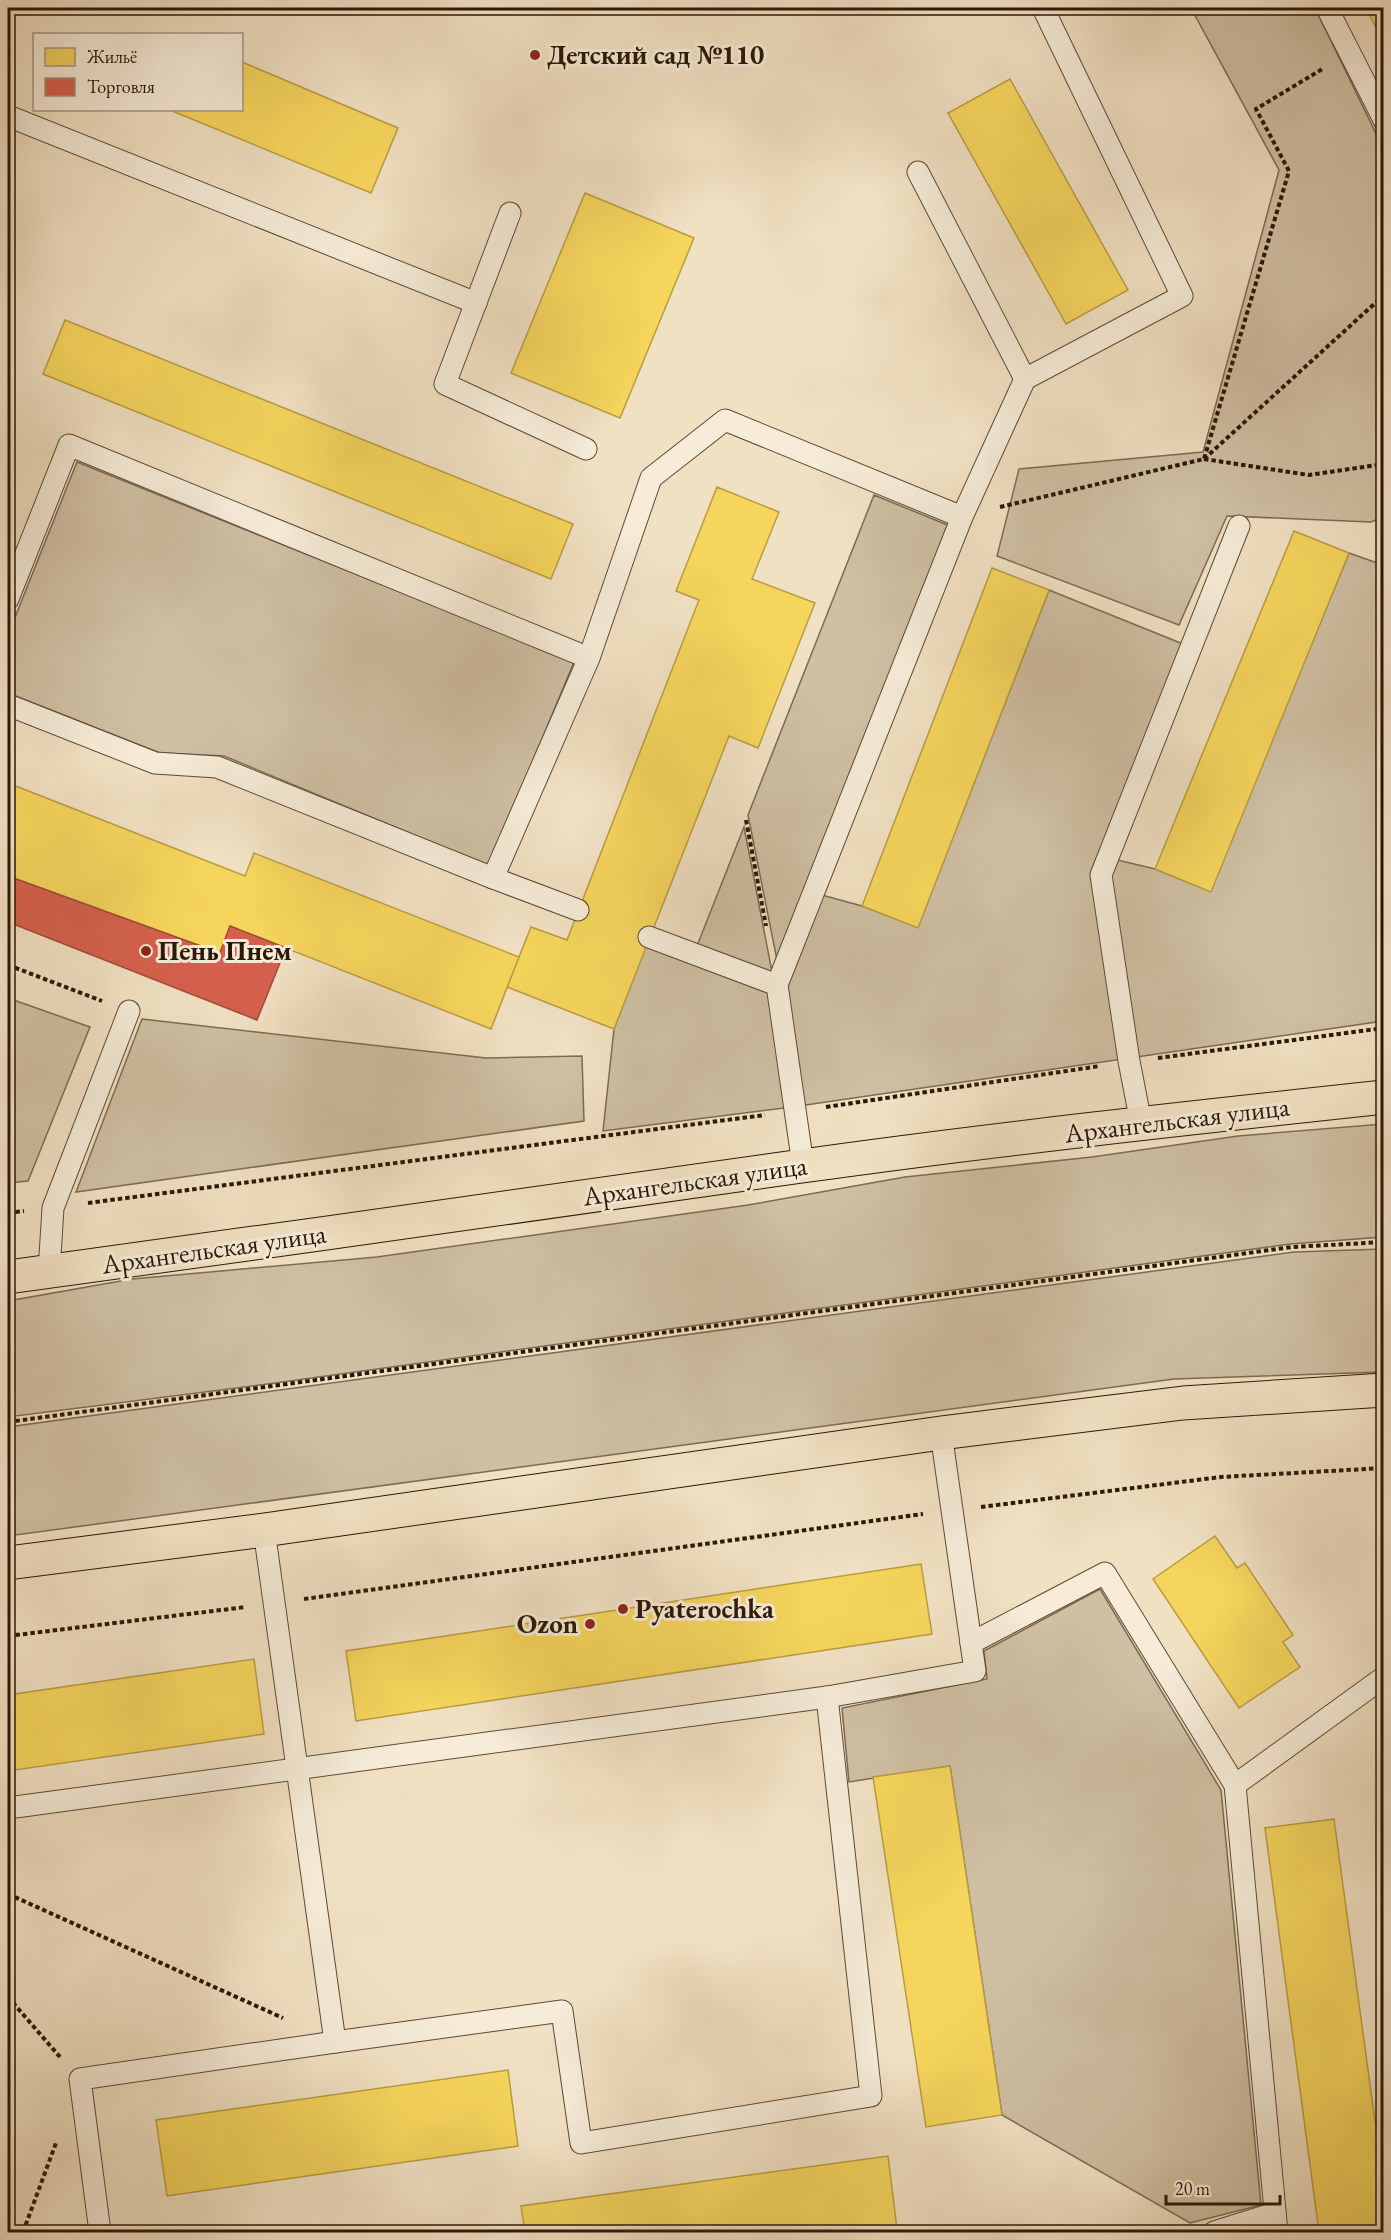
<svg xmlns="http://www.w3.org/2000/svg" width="1391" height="2240" viewBox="0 0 1391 2240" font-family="'EB Garamond',serif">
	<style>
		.green { fill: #cfbfa3; stroke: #7c6b54; stroke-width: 1.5 }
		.homes { fill: #f6d55c; stroke: #b99c42; stroke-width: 1.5 }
		.shops { fill: #d6604d; stroke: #a24a38; stroke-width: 1.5 }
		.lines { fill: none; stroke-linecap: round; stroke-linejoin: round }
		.lane-casing { stroke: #5c4a35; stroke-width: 23 }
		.primary-casing { stroke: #2a1706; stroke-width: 35 }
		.path { stroke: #2a1706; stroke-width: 4; stroke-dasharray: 4.5 3; stroke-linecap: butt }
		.lane { stroke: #f6ecd8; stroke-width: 21 }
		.primary { stroke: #f1e1c3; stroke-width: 33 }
		.poi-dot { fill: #8f2418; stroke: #f6ecd8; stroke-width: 2 }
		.labels { text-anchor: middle; stroke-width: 6; stroke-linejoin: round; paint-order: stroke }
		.poi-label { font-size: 27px; font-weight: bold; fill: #2a1706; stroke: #f6ecd8; text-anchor: start }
		.street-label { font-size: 27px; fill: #2a1706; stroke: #f6ecd8 }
	</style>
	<rect width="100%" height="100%" fill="#f1e1c3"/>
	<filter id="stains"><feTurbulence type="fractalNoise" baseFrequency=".00333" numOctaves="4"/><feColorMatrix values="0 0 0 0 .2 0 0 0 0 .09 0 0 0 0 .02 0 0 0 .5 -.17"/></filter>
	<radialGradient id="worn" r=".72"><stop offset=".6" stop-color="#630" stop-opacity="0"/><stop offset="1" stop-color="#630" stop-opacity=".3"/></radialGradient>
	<!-- green -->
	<g class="green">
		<polygon points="1191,8 1315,8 1383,148 1383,517 1371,522 1227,516 1179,625 997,556 1019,469 1203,452 1279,170"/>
		<polygon points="77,462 574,662 489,866 224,756 160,753 8,693 8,635"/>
		<polygon points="874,495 950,526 807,891 862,906 918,927 1049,590 1183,644 1101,856 1155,869 1210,891 1349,553 1383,565 1383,1021 792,1107 603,1131 614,1029 649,937 697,946 744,827 773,977 778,965 748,815"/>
		<polygon points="8,998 90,1027 28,1181 8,1183"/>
		<polygon points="142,1019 486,1058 582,1056 584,1121 76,1192"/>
		<polygon points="1383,1124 1383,1237 1290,1244 275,1383 8,1417 8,1301 132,1279 377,1257 748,1205 905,1177 1092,1157 1238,1136"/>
		<polygon points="1383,1249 1383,1372 1174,1379 8,1536 8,1427 1294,1252"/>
		<polygon points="1100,1589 1221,1790 1261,2205 1190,2223 1002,2115 950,1766 849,1782 842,1708 987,1679 984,1651"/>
	</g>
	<!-- homes -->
	<g class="homes">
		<polygon points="1366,8 1384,8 1384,43"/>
		<polygon points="242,62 398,128 371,193 170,110 242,110"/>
		<polygon points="1010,79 1128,290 1066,324 948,113"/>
		<polygon points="585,193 694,238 620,418 511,373"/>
		<polygon points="65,320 573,524 551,579 43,374"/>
		<polygon points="717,487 779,512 752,579 815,603 758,748 729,736 614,1029 507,987 531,927 567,940 699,600 676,591"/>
		<polygon points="1294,531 1349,553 1211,892 1155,869"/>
		<polygon points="992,568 1049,590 918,928 862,906"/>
		<polygon points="8,783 245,876 254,853 519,957 491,1029 230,926 220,953 8,876"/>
		<polygon points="1215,1536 1237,1568 1245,1563 1293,1635 1283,1642 1300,1667 1239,1708 1153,1579"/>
		<polygon points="921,1564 932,1634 356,1721 346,1651"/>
		<polygon points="254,1659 264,1734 8,1771 8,1695"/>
		<polygon points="950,1766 1002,2115 926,2127 873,1777"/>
		<polygon points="1334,1819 1384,2188 1384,2232 1319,2232 1265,1828"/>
		<polygon points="508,2070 518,2146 167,2196 156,2120"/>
		<polygon points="888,2156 897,2229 873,2232 525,2232 521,2206"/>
		<polygon points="79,2227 79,2232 40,2232 40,2231"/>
	</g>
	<!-- shops -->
	<polygon class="shops" points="8,876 220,953 230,926 286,948 257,1020 8,922"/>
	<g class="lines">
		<!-- lane casing -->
		<g class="lane-casing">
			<g id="lane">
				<polyline points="1327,8 1384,120"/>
				<polyline points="8,116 476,303"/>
				<polyline points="918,172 1025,379"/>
				<polyline points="510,213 445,384 586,449"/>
				<polyline points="8,599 69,445 589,658"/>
				<polyline points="8,705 155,763 217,767 493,878"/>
				<polyline points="578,910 493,878 589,658 651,478 725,420 962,517"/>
				<polyline points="649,937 777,985"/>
				<polyline points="1141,1123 1129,1061 1101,875 1239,526"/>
				<polyline points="803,1165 777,985 962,517 1025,379 1182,296 1043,8"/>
				<polyline points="49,1272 53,1208 129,1011"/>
				<polyline points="941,1433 971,1643 1105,1573 1235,1785 1384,1677"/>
				<polyline points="264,1530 335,2042"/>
				<polyline points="1235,1785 1277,2232"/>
				<polyline points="8,1808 827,1697 975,1671 971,1643"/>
				<polyline points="100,2232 80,2079 335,2042 562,2011 581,2143 871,2096 827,1697"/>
				<polyline points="1214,2232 1275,2213"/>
			</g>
		</g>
		<!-- primary casing -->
		<g class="primary-casing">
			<g id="primary">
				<path d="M 8,1277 C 273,1242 537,1202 802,1166 C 995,1139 1189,1118 1384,1097"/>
				<polyline points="8,1563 264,1530 941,1433 1183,1403 1384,1390"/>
			</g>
		</g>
		<!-- path -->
		<g class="path">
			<polyline points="1204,459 1384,295"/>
			<polyline points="1204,459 1309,475 1384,464"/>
			<polyline points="1000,507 1204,459 1289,171 1256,109 1324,68"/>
			<polyline points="746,820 766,926"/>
			<polyline points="8,965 102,1001"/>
			<polyline points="1158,1058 1384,1028"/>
			<polyline points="826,1107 1100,1066"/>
			<polyline points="88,1203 765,1115"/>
			<polyline points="8,1213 24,1211"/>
			<polyline points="8,1422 1292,1247 1384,1242"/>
			<polyline points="981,1507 1221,1477 1384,1468"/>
			<polyline points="304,1599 923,1514"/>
			<polyline points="8,1636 246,1607"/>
			<polyline points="8,1894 283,2018"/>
			<polyline points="8,1997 60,2057"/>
			<polyline points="23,2232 56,2143"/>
		</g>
		<!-- lane -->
		<use href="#lane" class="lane"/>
		<!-- primary -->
		<use href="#primary" class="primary"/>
	</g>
	<!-- markers -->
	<g class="poi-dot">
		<circle cx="535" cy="55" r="6"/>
		<circle cx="146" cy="951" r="6"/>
		<circle cx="623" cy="1609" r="6"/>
		<circle cx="590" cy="1624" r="6"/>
	</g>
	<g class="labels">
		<!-- poi labels -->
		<g class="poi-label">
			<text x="547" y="64">Детский сад №110</text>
			<text x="158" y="960">Пень Пнем</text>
			<text x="635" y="1618">Pyaterochka</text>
			<text x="578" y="1633" text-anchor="end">Ozon</text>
		</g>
		<!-- street labels -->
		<g class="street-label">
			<text transform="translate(1177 1120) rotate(-7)" y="9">Архангельская улица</text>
			<text transform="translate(695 1181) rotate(-8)" y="9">Архангельская улица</text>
			<text transform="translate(214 1249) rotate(-8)" y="9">Архангельская улица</text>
		</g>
	</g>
	<!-- margin -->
	<rect width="1391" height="2240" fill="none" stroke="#f1e1c3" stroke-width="30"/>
	<rect x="9" y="9" width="1373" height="2222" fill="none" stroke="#2a1706" stroke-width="3"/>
	<rect x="15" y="15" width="1361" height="2210" fill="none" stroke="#2a1706" stroke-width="1.5"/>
	<!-- legend -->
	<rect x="33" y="33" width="210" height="78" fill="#f6ecd8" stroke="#a49784" stroke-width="1.5"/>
	<rect x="45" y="48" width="30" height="18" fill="#f6d55c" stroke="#a49784" stroke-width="1.5"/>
	<text x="87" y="63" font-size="18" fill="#2a1706">Жильё</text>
	<rect x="45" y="78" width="30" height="18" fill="#d6604d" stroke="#a49784" stroke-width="1.5"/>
	<text x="87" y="93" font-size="18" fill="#2a1706">Торговля</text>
	<!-- scale -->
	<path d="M1166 2195v9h114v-9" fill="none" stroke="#2a1706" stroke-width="3"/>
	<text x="1175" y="2195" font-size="18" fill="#2a1706" stroke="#f6ecd8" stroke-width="4.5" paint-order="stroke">20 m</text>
	<rect width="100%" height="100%" filter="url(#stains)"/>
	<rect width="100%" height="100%" fill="url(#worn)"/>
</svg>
